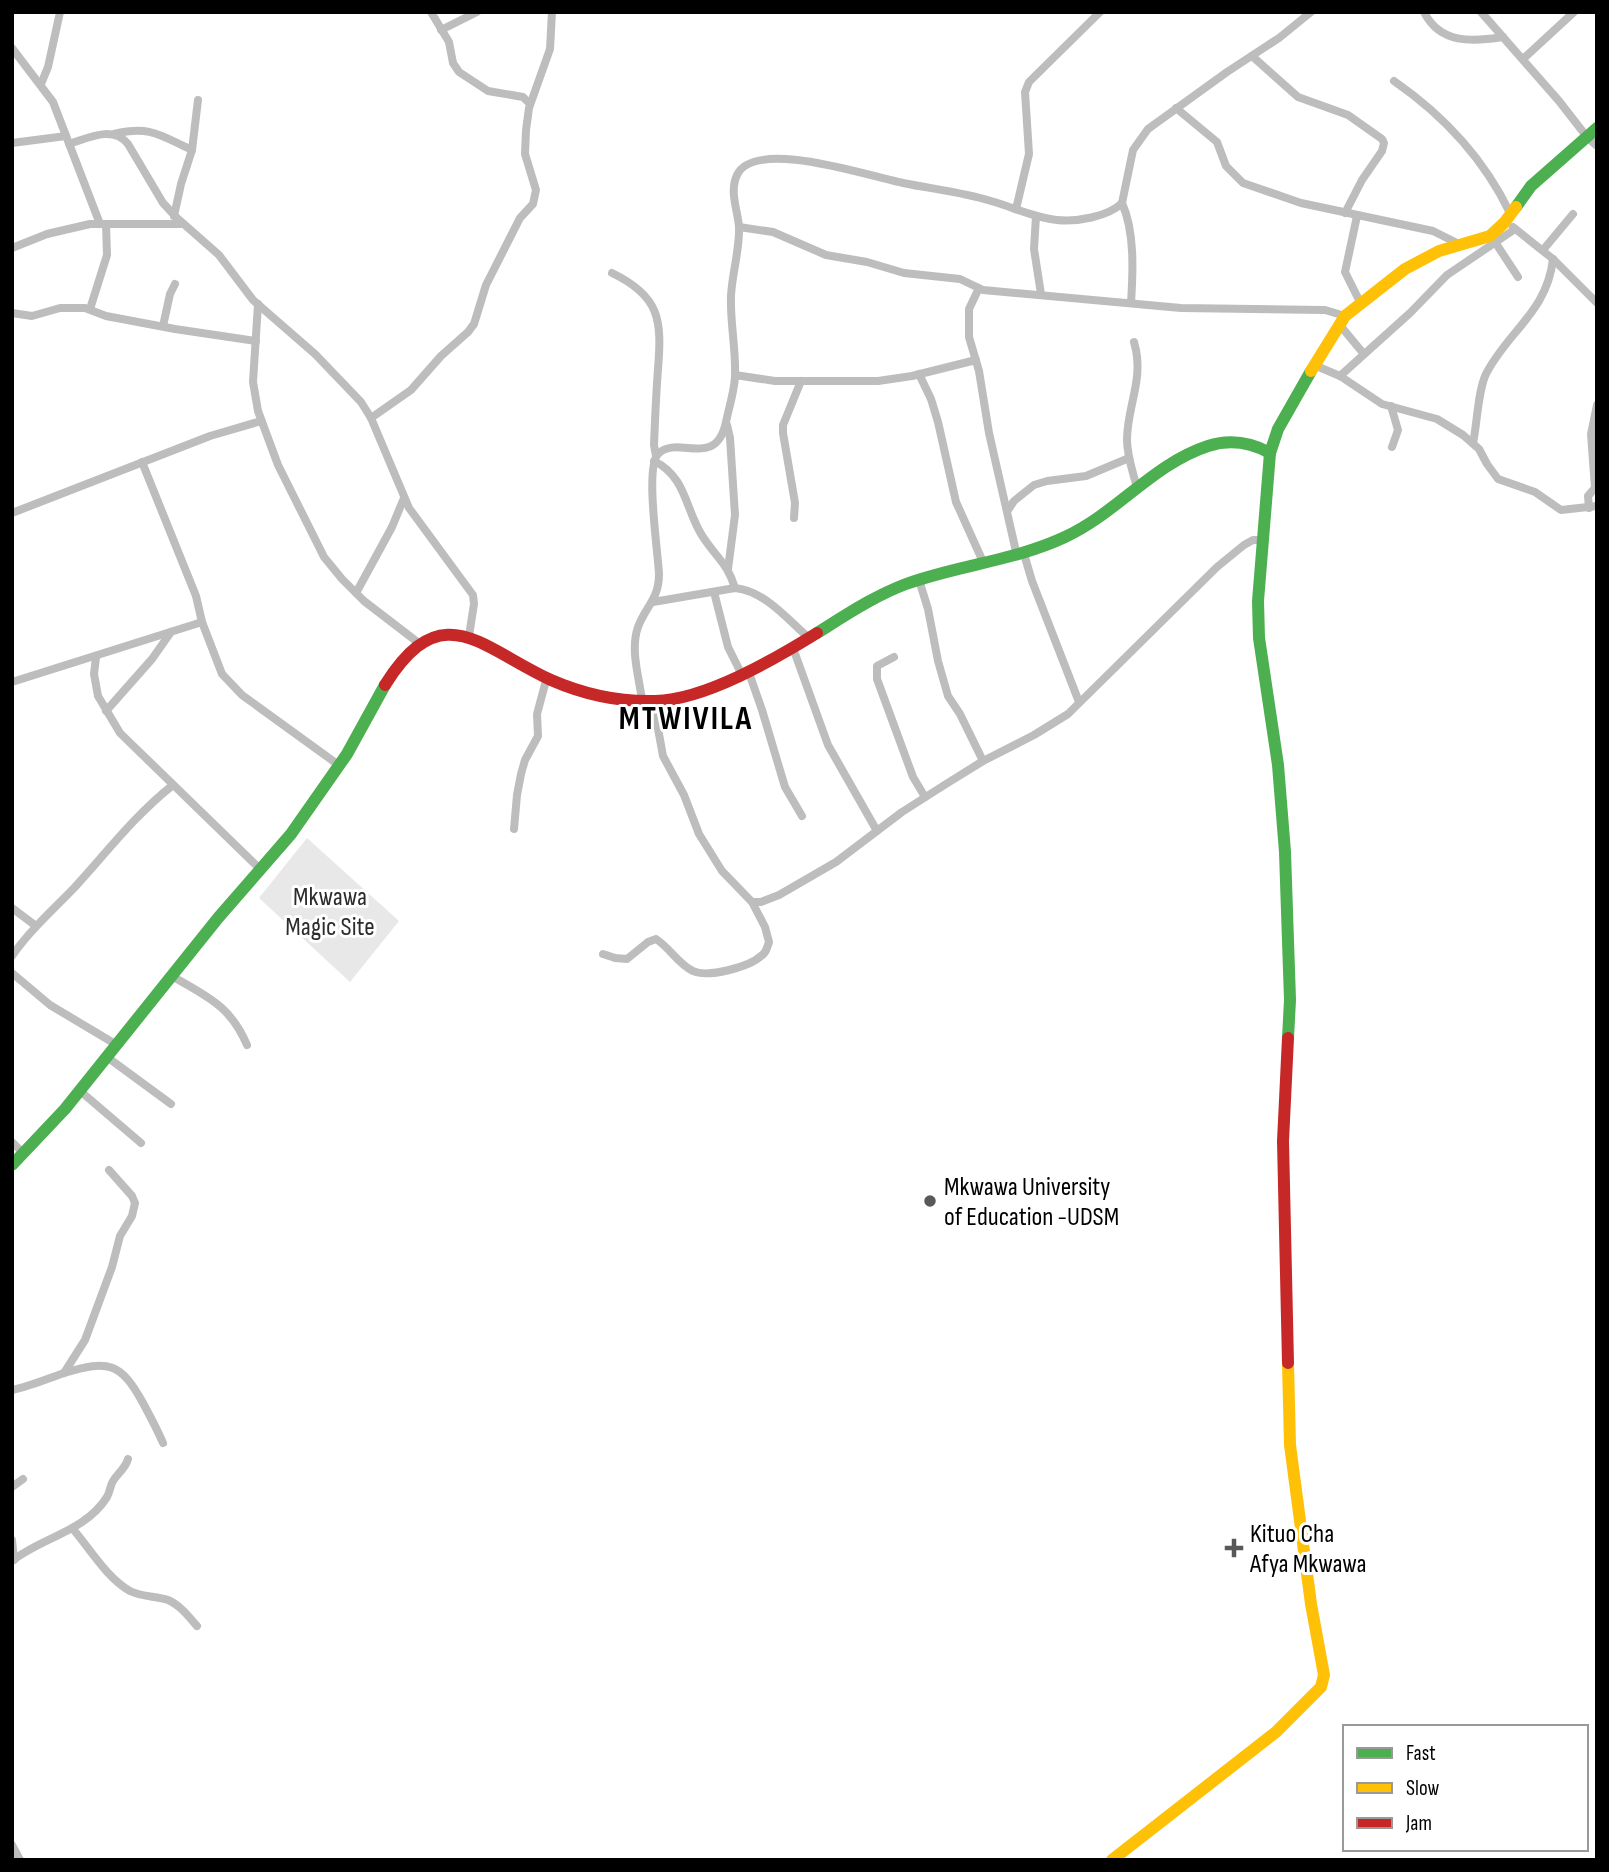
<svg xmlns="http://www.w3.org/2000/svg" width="1609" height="1872" viewBox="0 0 1609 1872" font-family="'Sofia Sans Condensed',sans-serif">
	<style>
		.green { fill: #e8e8e8 }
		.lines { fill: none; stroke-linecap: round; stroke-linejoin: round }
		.street { stroke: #bdbdbd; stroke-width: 8 }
		.fast { stroke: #4caf50; stroke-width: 12 }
		.slow { stroke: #ffc107; stroke-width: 12 }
		.jam { stroke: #c62828; stroke-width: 12 }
		.poi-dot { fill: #595959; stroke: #fff; stroke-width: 2.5 }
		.labels { text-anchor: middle; stroke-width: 6; stroke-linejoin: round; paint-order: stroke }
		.park-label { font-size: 26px; fill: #2c2c2c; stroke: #fff }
		.poi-label { font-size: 26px; fill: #000; stroke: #fff; text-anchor: start }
		.district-label { font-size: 33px; font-weight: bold; letter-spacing: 2px; fill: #000; stroke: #fff }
	</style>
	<rect width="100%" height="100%" fill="#fff"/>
	<!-- green -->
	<polygon class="green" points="307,838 399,921 350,982 259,898"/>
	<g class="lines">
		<!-- street -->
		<g class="street">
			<polyline points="431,12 449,42 453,63 459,72 488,91 523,97 530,104"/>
			<path d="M 1424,12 C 1440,44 1472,42 1503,37"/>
			<polyline points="1481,12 1559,101 1587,137 1597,146"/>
			<polyline points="441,30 477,12"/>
			<polyline points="12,48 53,102 100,224"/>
			<polyline points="1252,56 1298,97 1348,115 1382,139 1384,143 1382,151 1362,180 1345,213"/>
			<polyline points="1523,59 1574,12"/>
			<path d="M 1394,81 C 1443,115 1484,159 1510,213"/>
			<polyline points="41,84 48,67 60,12"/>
			<polyline points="1176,108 1217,142 1226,166 1243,183 1301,203 1433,231 1459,244"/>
			<path d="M 114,134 C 151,125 161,136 192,150"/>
			<polyline points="12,143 66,136"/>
			<path d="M 69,144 C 88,138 113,125 128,144 L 163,203 L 177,218 L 219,255 L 253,300 L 315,354 L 361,402 L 371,418 L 409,508 L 473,595 L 474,604 L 469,636"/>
			<path d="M 1122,203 C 1135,232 1133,272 1131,303"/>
			<polyline points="1016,209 1029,154 1025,92 1029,82 1100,12"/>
			<polyline points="174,216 181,184 192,150 198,100"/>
			<polyline points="1036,216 1034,249 1041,294"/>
			<polyline points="1357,216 1345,272 1360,302"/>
			<polyline points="739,227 773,232 826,255 867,262 904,273 960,279 983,290 1181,308 1325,310 1345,316"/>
			<polyline points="1513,227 1553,259 1597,303"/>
			<polyline points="1495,242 1518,277"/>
			<polyline points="12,248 47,234 90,224 183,224"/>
			<polyline points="1543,250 1573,214"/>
			<path d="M 612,273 C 660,296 662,320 658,369 C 656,394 655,420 654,445 L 656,456"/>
			<polyline points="979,288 969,309 969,337 979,371 989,433 1017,556"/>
			<polyline points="258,304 253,382 258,411 278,465 324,557 342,579 364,601 420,644"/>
			<polyline points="90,309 107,255 106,224"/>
			<polyline points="12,313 32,316 60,308 85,308 106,316 175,329 256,341"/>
			<polyline points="1339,324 1363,353"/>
			<polyline points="163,326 170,294 175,284"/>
			<path d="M 1134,342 C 1145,379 1127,405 1127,440 C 1127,456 1133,472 1137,488"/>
			<polyline points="1314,365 1340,376 1382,404 1437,419 1463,435 1479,449 1487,464 1498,479 1535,492 1561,510 1597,506"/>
			<polyline points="919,374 931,399 938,422 956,502 984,564"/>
			<polyline points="735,375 775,381 878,381 912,376 976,360"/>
			<polyline points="1340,376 1410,313 1447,275 1515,229"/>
			<polyline points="1391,406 1398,430 1392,447"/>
			<polyline points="371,418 411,390 441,356 468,332 474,324 486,285 520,218 533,204 536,190 525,154 526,130 529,108 550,49 552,12"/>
			<polyline points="727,425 730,438 735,515 728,569"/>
			<path d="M 1473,443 C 1477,425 1478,390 1486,374 C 1508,331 1547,312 1553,259"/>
			<path d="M 654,461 C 687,477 685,510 703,537 C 716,557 728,564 735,588"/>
			<polyline points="142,462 196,596 202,622 222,674 242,695 340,766"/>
			<polyline points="1589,508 1588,496 1595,488 1591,434 1597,405"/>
			<polyline points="1008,510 1014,501 1034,485 1047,481 1086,476 1129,458"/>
			<polyline points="12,513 210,436 261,421"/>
			<polyline points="794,518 795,503 783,433 783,425 801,381"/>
			<polyline points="1024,554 1032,581 1079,702"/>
			<polyline points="919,580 928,609 938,661 948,696 960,714 983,761"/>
			<polyline points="714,592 728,647 741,673"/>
			<polyline points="356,593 392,527 404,498"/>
			<path d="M 653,602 L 735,588 C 765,591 787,619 809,638"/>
			<polyline points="793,648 828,745 877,831"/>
			<polyline points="96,657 94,674 98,696 120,733 261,870"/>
			<polyline points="894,657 877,666 877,679 913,777 925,797"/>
			<polyline points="748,670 762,710 785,787 802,816"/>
			<polyline points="12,682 202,622"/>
			<path d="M 642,700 C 639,677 630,650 638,627 C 646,606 659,599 659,574 C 658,552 645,467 658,454 C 677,434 716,470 726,422 C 729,407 735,389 735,375 C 736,349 730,322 731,296 C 732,274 740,248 739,227 C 738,211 729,192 737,175 C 755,137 871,177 903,183 C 932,189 962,192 991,201 C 1013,207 1034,218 1057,220 C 1076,222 1108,217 1122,203 L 1133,150 L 1148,129 L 1227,72 L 1279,38 L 1311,12"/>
			<polyline points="653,701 663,756 684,795 699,834 722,871 752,902 761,902 779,895 836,862 902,812 946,784 983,761 1034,735 1068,714 1217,567 1244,545 1253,540 1262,540"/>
			<polyline points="106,711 152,659 171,632"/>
			<polyline points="514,829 517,795 521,774 525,760 538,736 537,714 547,677"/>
			<polyline points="12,908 36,926"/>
			<path d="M 603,954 L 615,958 L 627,959 L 648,942 L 656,939 C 670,948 679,965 693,971 C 708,978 749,967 761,956 C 766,953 767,948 769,942 L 765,927 L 752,902"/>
			<path d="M 12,956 C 30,930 53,910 75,887 C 107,852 135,815 173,785"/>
			<polyline points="12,973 50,1005 117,1045"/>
			<path d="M 172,976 C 207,997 230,1005 247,1045"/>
			<polyline points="107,1057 171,1104"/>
			<polyline points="79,1090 141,1143"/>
			<polyline points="12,1142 24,1154"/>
			<polyline points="64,1373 85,1340 112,1267 120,1236 132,1216 135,1203 132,1196 109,1170"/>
			<path d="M 12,1390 C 30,1386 47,1379 64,1373 C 109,1359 121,1363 143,1403 C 150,1416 157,1429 163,1443"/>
			<polyline points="12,1487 23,1479"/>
			<path d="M 73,1529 C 90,1549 107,1578 130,1591 C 142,1597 156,1596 168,1600 C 180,1605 189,1617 197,1626"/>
			<polyline points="12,1540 14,1560"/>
			<path d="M 12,1561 C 42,1537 85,1532 107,1497 C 110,1492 110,1486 113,1481 C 118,1473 125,1469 128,1459"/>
			<polyline points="12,1845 20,1860"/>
		</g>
		<!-- fast -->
		<g class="fast">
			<polyline points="1516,207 1531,186 1597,128"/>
			<path d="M 817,633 C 846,615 874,596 906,584 C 958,565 1014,561 1065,537 C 1117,513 1153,464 1208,446 C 1230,439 1250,442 1270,453"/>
			<polyline points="1288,1038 1290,1000 1285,852 1278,765 1259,638 1258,601 1270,453 1278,429 1311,371"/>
			<polyline points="12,1165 65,1109 218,918 291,834 347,754 385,685"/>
		</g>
		<!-- slow -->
		<g class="slow">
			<polyline points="1311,371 1345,316 1405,269 1439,251 1490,236 1504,223 1516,207"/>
			<polyline points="1112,1860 1276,1732 1321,1687 1324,1675 1311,1604 1290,1445 1288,1363"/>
		</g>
		<!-- jam -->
		<g class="jam">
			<path d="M 385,685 C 442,594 481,648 551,680 C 583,694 620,702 655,701 C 705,700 775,659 817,633"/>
			<polyline points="1288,1363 1283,1141 1288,1038"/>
		</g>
	</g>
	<!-- markers -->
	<g class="poi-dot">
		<circle cx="930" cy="1201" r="7"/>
		<path d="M1230.5 1537.5h7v7h7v7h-7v7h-7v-7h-7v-7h7z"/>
	</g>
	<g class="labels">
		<!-- park labels -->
		<g class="park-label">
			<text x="330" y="905">Mkwawa<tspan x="330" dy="30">Magic Site</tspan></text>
		</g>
		<!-- poi labels -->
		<g class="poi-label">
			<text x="944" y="1195">Mkwawa University<tspan x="944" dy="30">of Education -UDSM</tspan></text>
			<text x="1250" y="1542">Kituo Cha<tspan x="1250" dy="30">Afya Mkwawa</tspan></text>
		</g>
		<!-- district labels -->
		<g class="district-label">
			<text x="686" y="729">MTWIVILA</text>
		</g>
	</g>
	<!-- border -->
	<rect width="1609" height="1872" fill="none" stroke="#000000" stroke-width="28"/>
	<!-- legend -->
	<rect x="1343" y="1725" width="245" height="126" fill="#ffffff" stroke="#999999" stroke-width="2"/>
	<rect x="1357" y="1748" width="35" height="10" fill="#4caf50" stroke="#999999" stroke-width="2"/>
	<text x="1406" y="1760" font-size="21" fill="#000000">Fast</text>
	<rect x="1357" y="1783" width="35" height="10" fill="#ffc107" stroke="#999999" stroke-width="2"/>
	<text x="1406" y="1795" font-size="21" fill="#000000">Slow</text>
	<rect x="1357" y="1818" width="35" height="10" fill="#c62828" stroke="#999999" stroke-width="2"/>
	<text x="1406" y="1830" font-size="21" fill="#000000">Jam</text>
</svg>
